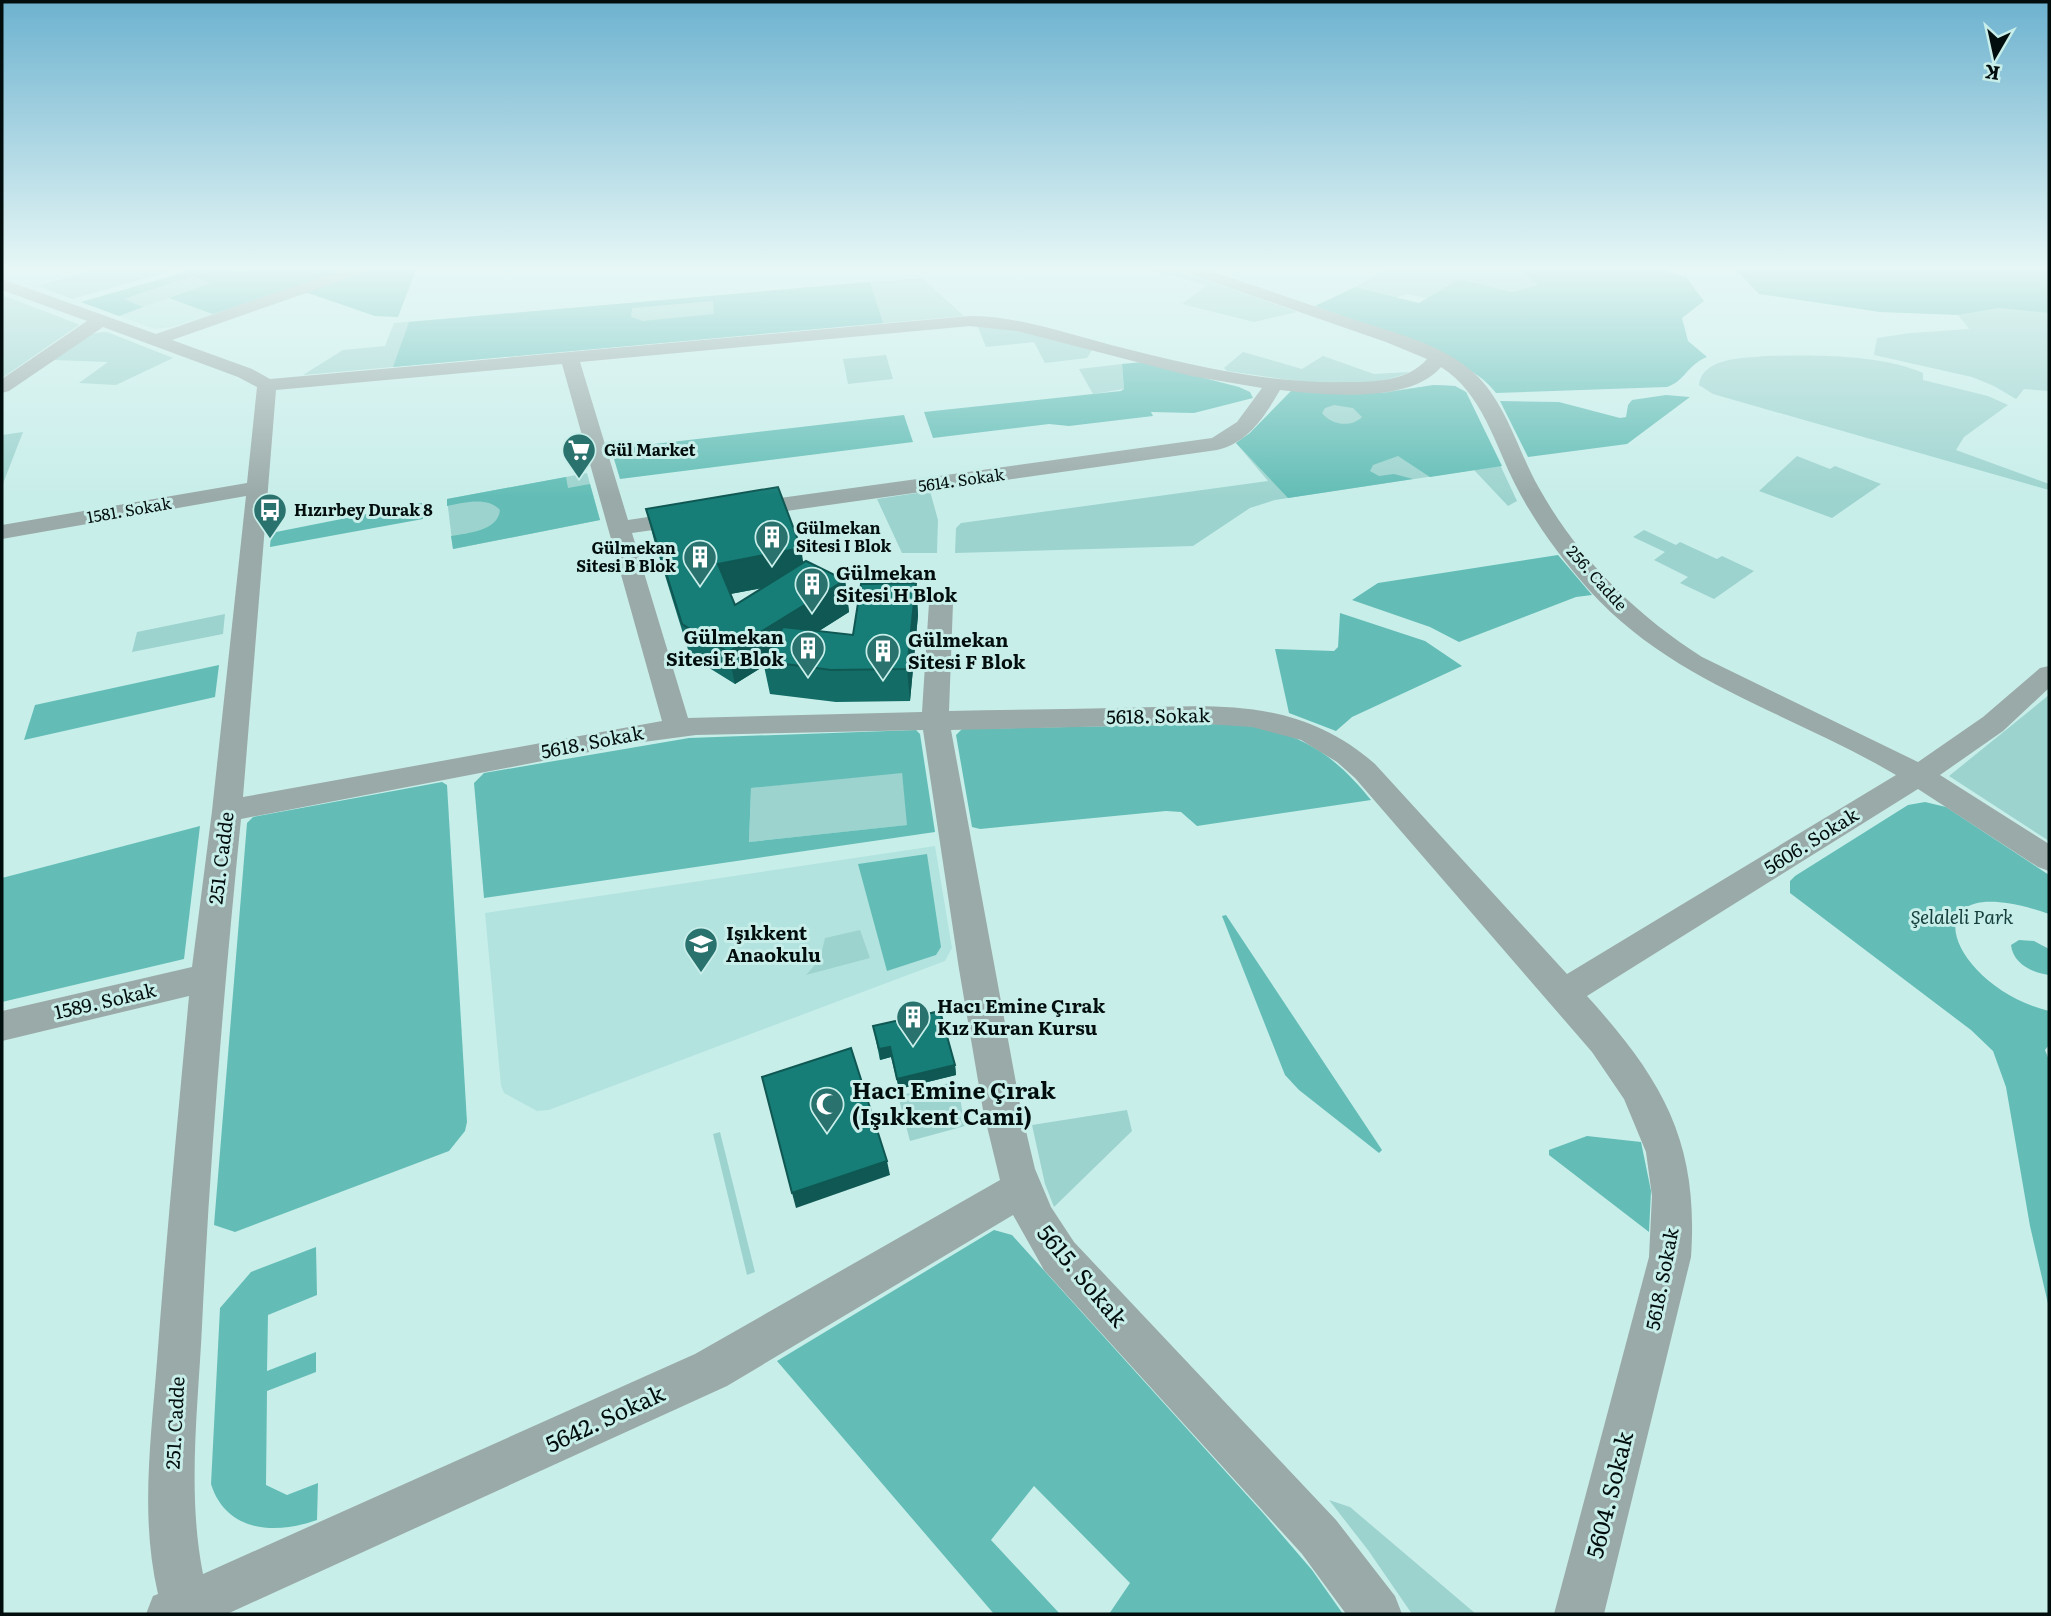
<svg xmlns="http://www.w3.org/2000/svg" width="2051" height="1616" viewBox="0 0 2051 1616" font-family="Literata,serif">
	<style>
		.built { fill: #b3e3df }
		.green { fill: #9dd3ce }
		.forest { fill: #63bdb6; fill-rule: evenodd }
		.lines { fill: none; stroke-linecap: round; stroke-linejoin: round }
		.minor { fill: #9aaaa8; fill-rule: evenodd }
		.wall { fill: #136c66; fill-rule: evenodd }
		.shaded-wall { fill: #0f5853 }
		.building { fill: #167d77; stroke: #0f5853; stroke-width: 2 }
		.labels { text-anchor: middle; stroke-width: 6; stroke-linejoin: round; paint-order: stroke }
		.far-poi-label { font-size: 16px; font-weight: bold; fill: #020e0d; stroke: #c8eeea; text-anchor: start }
		.far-street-label { font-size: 16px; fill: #020e0d; stroke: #c8eeea }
		.poi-label { font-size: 19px; font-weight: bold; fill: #020e0d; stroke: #c8eeea; text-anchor: start }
		.street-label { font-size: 19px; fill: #020e0d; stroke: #c8eeea }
		.park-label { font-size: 19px; font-style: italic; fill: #15403d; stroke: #c8eeea }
		.near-poi-label { font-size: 23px; font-weight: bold; fill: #020e0d; stroke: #c8eeea; text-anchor: start }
		.near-street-label { font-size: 23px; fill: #020e0d; stroke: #c8eeea }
	</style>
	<rect width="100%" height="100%" fill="#c8eeea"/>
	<!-- built -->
	<g class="built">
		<polygon points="169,298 213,314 172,327 154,329 119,316"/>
		<polygon points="935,846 952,948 945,961 549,1110 537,1111 504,1093 501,1086 485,913"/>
	</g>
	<!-- green -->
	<g class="green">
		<polygon points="94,270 174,270 72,299 38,286"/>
		<path d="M 193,270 C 211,270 245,274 260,270 L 346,270 L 213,314 L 169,298 L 119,316 L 81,302 Z"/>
		<polygon points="1149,270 1177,270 1297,312 1254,322 1182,304 1207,285"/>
		<polygon points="1386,270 1520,270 1539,285 1512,292 1459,279 1429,299 1407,294 1395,298 1355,287"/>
		<polygon points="922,278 964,316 303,375 343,350 385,346 394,323"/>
		<polygon points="2,295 78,324 79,325 2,378"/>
		<polygon points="1999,308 2049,313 2049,391 2024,389 2016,399 1994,386 1972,377 1874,355 1877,338 1910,333 1969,329 1958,315"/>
		<polygon points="977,325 1011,329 1092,350 1087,358 1045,363 1034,342 986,347"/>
		<polygon points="102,332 107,332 173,358 116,385 79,383 108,362 54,360 91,334"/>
		<path d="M 1243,352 L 1302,369 L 1323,356 L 1374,374 L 1409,372 C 1362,395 1278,378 1227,371 L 1224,368 Z"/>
		<polygon points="886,355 893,379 848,384 843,359"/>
		<path d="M 1767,356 C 1814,355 1879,354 1923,373 L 1923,380 L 1988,396 L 2008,405 L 1964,437 L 1956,450 L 2049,484 L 2049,490 L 1713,394 L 1699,385 C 1702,357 1745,358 1767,356 Z"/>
		<polygon points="1122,364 1124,389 1093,394 1079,369"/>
		<polygon points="1439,385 1455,386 1466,392 1517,501 1508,506 1474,470 1275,500 1250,508 1193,546 955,553 956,528 961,523 1268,481 1236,443 1250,433 1293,389 1373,393"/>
		<polygon points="23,432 2,486 2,435"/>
		<polygon points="1797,456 1830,469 1835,466 1881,484 1832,518 1759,491"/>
		<polygon points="587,473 600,520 453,549 447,499"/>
		<polygon points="930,491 938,520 937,553 902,553 877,499"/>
		<polygon points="1644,530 1676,545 1680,542 1717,559 1722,556 1754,571 1714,599 1680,583 1688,577 1654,560 1665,552 1633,537"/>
		<polygon points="225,614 223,634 132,652 137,632"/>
		<polygon points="2049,695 2049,841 1949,776"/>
		<polygon points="902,772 908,825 749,842 751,788"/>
		<polygon points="860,930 870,958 806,975 820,959 825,938"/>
		<polygon points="957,1081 965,1126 910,1141 898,1096"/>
		<polygon points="1127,1110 1132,1131 1054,1207 1045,1184 1032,1125"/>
		<polygon points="720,1132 755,1272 747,1275 713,1134"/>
		<polygon points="1329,1500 1350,1507 1476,1614 1412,1614 1368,1550"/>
	</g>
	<!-- forest -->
	<g class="forest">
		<path d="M 193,270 C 211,270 245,274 260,270 L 346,270 L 213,314 L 169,298 L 211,283 L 192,276 L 124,299 L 143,307 L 119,316 L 81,302 Z"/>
		<polygon points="370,270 416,270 398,317 375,316 305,292"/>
		<path d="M 1520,270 L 1662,270 L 1686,277 L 1704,301 L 1682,318 L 1688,341 L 1707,357 C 1687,365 1685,381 1667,387 L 1496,393 C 1470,355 1361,324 1315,306 L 1355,287 L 1419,303 L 1459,279 L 1512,292 L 1538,285 Z"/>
		<polygon points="1736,270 2049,270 2049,313 1999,308 1958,315 1880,312 1759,294"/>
		<path d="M 870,282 L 883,323 L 393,367 L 409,322 ZM 713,301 L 714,314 L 643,321 L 631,317 L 632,308 Z"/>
		<polygon points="1142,362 1239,387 1250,392 1253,398 1194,413 1151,412 1153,416 1069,426 1049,424 933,438 924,412 1121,391 1124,389 1122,364"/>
		<path d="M 1433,385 L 1455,386 L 1466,392 L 1502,466 L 1430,477 L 1398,456 L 1373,465 L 1370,471 L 1379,476 L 1394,474 L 1413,479 L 1288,498 L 1236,443 L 1250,433 L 1293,389 L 1383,393 ZM 1334,405 L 1353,408 L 1362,417 C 1351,428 1331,425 1322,413 L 1325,408 Z"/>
		<polygon points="1666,395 1690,397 1627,444 1528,457 1500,401 1559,402 1620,418 1626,417 1628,405 1632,400"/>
		<polygon points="904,415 913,442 620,479 611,449"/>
		<path d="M 566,477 L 568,488 L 590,484 L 600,520 L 453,549 L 451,536 C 468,533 498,531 500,510 C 487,496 464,503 447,506 L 447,499 Z"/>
		<polygon points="422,503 423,519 270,547 271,533"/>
		<polygon points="1558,555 1592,595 1576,597 1459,642 1430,627 1352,600 1378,583"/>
		<polygon points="1340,613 1425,641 1462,666 1352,717 1336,731 1289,713 1275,649 1334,651 1338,647"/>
		<polygon points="219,665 215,697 24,740 35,705"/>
		<path d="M 1223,724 C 1291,727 1329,748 1371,800 L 1197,826 L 1181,812 L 1166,811 L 980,829 L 972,827 L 956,735 L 962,729 Z"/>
		<path d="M 916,730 L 920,734 L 935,832 L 484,898 L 474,783 L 484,773 L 689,738 ZM 902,773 L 907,825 L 749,842 L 751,788 Z"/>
		<polygon points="442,782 447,785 467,1122 465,1131 449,1151 235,1232 214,1225 247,823 253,817"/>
		<path d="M 1925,802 L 1946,807 L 2049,875 L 2049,914 C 1903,863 1947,986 2049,1011 L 2049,1045 L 2045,1050 L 2049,1060 L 2049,1308 L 2030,1226 L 2006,1087 L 1993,1051 L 1971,1030 L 1790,893 L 1790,881 L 1795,876 L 1908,805 Z"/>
		<polygon points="200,826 184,959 2,1002 2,878"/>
		<polygon points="927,854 941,947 936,955 887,971 858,864"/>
		<polygon points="1226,915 1382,1150 1379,1153 1299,1090 1285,1075 1222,916"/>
		<path d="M 2019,940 L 2034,941 L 2049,949 L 2049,975 C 2033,973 2013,964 2011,945 Z"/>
		<polygon points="1587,1136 1641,1142 1651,1191 1649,1232 1549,1155 1549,1150"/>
		<polygon points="994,1230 1012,1235 1263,1513 1312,1570 1343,1614 1109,1614 1130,1583 1034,1486 991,1540 1060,1614 994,1614 777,1361"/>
		<path d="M 316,1247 L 317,1295 L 268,1315 L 267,1371 L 316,1352 L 316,1372 L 267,1391 L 266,1485 L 287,1495 L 318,1483 L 317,1520 C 275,1535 226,1532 211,1484 L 220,1308 L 251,1272 Z"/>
	</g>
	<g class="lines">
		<!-- minor -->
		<path class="minor" d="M 342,270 L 365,270 L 363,273 L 172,340 L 252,369 L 270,379 L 970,316 C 1018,316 1065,333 1111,345 C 1189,365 1268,384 1348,382 C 1376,382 1408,381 1427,359 L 1386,342 L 1187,273 L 1185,270 L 1208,270 C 1255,286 1302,302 1349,318 C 1391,332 1439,342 1474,373 C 1506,402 1518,451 1539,488 C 1578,558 1635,614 1702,657 L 1918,762 L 1983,717 L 2040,668 L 2049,666 L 2049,688 L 2003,731 L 1940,775 L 2049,844 L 2049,871 L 2038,867 L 1918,789 L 1587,996 C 1663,1080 1699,1142 1691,1257 L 1604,1614 L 1554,1614 L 1649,1257 L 1652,1196 L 1646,1152 L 1624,1099 L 1592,1052 L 1355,778 L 1337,762 L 1301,740 L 1252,727 L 1206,724 L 951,730 L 1021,1110 L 1035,1169 L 1051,1207 L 1074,1242 L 1336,1520 L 1395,1596 L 1402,1614 L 1346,1614 L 1302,1554 L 1044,1270 L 1013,1215 L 727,1386 L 227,1614 L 146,1614 L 153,1596 L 158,1594 C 140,1517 151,1440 157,1361 C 166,1239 178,1117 189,996 L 2,1041 L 2,1011 L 192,967 L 212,811 L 246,496 L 2,539 L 2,525 L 247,483 L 257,387 L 238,377 L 103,327 L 9,391 L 2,393 L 2,379 L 87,321 L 2,290 L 2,279 L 156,334 ZM 970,326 L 1017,331 L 1191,376 L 1262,388 L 1237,422 L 1212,438 L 744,503 L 736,505 L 733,510 L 736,515 L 744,517 L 1217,450 C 1248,443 1265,416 1280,390 C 1324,395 1410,404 1441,367 C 1483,394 1494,443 1516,486 C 1535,523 1561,558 1589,590 C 1674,684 1790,712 1896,775 L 1567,974 L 1375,764 C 1296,695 1213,706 1116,708 C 1060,709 1005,710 949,711 L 953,603 L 950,598 L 941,596 L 932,598 L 929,603 L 922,712 L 688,718 L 632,533 L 688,525 L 696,523 L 699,518 L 696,513 L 688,511 L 628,520 L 580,362 ZM 562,364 L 662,721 L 243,797 L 276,390 ZM 923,730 L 959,969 L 983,1110 L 1000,1180 L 695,1354 L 203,1574 C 187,1493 198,1408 202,1326 C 210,1157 224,988 241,819 L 636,743 L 696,735 Z"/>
	</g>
	<!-- wall -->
	<g class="wall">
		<path d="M 646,509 L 804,563 L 845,580 L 849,612 L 819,631 L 853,635 L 916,583 L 918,615 L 910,701 L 836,702 L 770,694 L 764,666 L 735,684 L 690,656 L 654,540 ZM 762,588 L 735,605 L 730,594 Z"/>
		<polygon points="873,1026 955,1065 956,1075 899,1089 891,1057 880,1060"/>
	</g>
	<!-- shaded-wall -->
	<g class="shaded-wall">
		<polygon points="801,548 806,580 725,595 718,564"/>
		<polygon points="845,580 849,612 770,662 763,661 764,666 735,684 728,652"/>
		<polygon points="916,583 918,615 910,701 907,669"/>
		<polygon points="890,1047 891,1057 880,1060 879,1049"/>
		<polygon points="955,1065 956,1075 899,1089 897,1079"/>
		<polygon points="887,1161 890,1175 796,1208 792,1193"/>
	</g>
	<!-- building -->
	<g class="building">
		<polygon points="778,487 801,548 718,564 735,605 806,561 845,580 728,652 682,624 646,509"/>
		<polygon points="916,583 907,669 831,670 763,661 783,627 853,635 861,584"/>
		<polygon points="940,1011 955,1065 897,1079 890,1047 879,1049 873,1026"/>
		<polygon points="851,1048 887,1161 792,1193 762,1077"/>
	</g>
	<!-- sky -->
	<linearGradient id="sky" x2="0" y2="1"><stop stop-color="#6db2cf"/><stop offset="0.54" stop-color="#e6f7f6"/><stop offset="1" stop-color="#e6f7f6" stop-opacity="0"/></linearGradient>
	<rect width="2051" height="496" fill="url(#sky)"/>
	<!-- icons -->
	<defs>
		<g id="supermarket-pin" transform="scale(1.75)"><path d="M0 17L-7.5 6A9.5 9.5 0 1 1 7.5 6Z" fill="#29726e" stroke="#c8eeea"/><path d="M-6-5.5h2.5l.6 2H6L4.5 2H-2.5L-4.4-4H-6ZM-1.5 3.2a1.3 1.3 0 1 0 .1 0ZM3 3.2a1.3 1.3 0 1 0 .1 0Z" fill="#fff"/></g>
		<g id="bus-pin" transform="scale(1.75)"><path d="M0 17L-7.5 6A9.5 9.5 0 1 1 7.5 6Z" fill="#29726e" stroke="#c8eeea"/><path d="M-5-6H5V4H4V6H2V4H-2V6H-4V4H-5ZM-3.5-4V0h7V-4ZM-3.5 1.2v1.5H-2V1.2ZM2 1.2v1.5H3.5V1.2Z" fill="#fff"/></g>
		<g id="building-pin" transform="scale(1.75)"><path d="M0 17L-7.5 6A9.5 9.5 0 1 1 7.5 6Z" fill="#29726e" stroke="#c8eeea"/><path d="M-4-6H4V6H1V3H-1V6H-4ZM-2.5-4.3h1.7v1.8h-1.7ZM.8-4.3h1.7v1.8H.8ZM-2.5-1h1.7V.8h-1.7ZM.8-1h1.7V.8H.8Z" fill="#fff"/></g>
		<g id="school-pin" transform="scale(1.75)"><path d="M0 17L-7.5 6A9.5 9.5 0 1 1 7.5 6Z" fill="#29726e" stroke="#c8eeea"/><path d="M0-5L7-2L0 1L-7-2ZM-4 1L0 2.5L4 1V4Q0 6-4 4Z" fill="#fff"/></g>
		<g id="mosque-pin" transform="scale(1.75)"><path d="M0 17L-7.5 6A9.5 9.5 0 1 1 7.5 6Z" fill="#29726e" stroke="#c8eeea"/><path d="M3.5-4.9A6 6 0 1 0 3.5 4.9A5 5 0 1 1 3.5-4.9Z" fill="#fff"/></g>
	</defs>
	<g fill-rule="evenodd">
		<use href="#supermarket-pin" x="579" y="450"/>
		<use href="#bus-pin" x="270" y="510"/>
		<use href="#building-pin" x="772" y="537"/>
		<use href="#building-pin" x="700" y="557"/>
		<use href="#building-pin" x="812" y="584"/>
		<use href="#building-pin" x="808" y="648"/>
		<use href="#building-pin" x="883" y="651"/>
		<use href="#school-pin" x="701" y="944"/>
		<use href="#building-pin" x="913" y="1017"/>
		<use href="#mosque-pin" x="827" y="1104"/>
	</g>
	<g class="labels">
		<!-- far-poi labels -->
		<g class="far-poi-label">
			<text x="604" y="456">Gül Market</text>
			<text x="294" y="516">Hızırbey Durak 8</text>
			<text x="796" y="534">Gülmekan<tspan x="796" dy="18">Sitesi I Blok</tspan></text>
			<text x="676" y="554" text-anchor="end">Gülmekan<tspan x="676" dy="18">Sitesi B Blok</tspan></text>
		</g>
		<!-- far-street labels -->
		<g class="far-street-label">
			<text transform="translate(961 480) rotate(-8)" y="6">5614. Sokak</text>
			<text transform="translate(129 510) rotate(-10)" y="6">1581. Sokak</text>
			<text transform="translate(1597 578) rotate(48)" y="6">256. Cadde</text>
		</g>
		<!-- poi labels -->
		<g class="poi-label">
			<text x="836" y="580">Gülmekan<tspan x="836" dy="22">Sitesi H Blok</tspan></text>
			<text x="784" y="644" text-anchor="end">Gülmekan<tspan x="784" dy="22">Sitesi E Blok</tspan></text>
			<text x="908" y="647">Gülmekan<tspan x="908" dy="22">Sitesi F Blok</tspan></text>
			<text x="726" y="940">Işıkkent<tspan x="726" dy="22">Anaokulu</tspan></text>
			<text x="937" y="1013">Hacı Emine Çırak<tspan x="937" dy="22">Kız Kuran Kursu</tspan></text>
		</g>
		<!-- street labels -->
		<g class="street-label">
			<text transform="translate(1158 716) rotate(-1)" y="7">5618. Sokak</text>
			<text transform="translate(592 742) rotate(-11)" y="7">5618. Sokak</text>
			<text transform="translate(1811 841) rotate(-32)" y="7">5606. Sokak</text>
			<text transform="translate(221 858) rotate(-83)" y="7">251. Cadde</text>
			<text transform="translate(105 1001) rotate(-13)" y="7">1589. Sokak</text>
			<text transform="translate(1662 1279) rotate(-79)" y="7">5618. Sokak</text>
			<text transform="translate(175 1423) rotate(-87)" y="7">251. Cadde</text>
		</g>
		<!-- park labels -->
		<g class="park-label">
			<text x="1962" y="924">Şelaleli Park</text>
		</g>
		<!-- near-poi labels -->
		<g class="near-poi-label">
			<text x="852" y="1099">Hacı Emine Çırak<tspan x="852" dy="26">(Işıkkent Cami)</tspan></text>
		</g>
		<!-- near-street labels -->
		<g class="near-street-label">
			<text transform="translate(1082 1276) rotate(50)" y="8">5615. Sokak</text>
			<text transform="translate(605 1419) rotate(-25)" y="8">5642. Sokak</text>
			<text transform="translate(1610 1495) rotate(-76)" y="8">5604. Sokak</text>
		</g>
	</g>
	<!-- border -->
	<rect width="2051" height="1616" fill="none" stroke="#020e0d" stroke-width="7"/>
	<!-- north arrow -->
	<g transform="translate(1995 56) rotate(189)" stroke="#c8eeea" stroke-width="5" paint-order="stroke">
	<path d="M0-5L12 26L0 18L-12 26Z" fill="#020e0d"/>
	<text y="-10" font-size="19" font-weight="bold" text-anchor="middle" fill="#020e0d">K</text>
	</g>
</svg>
